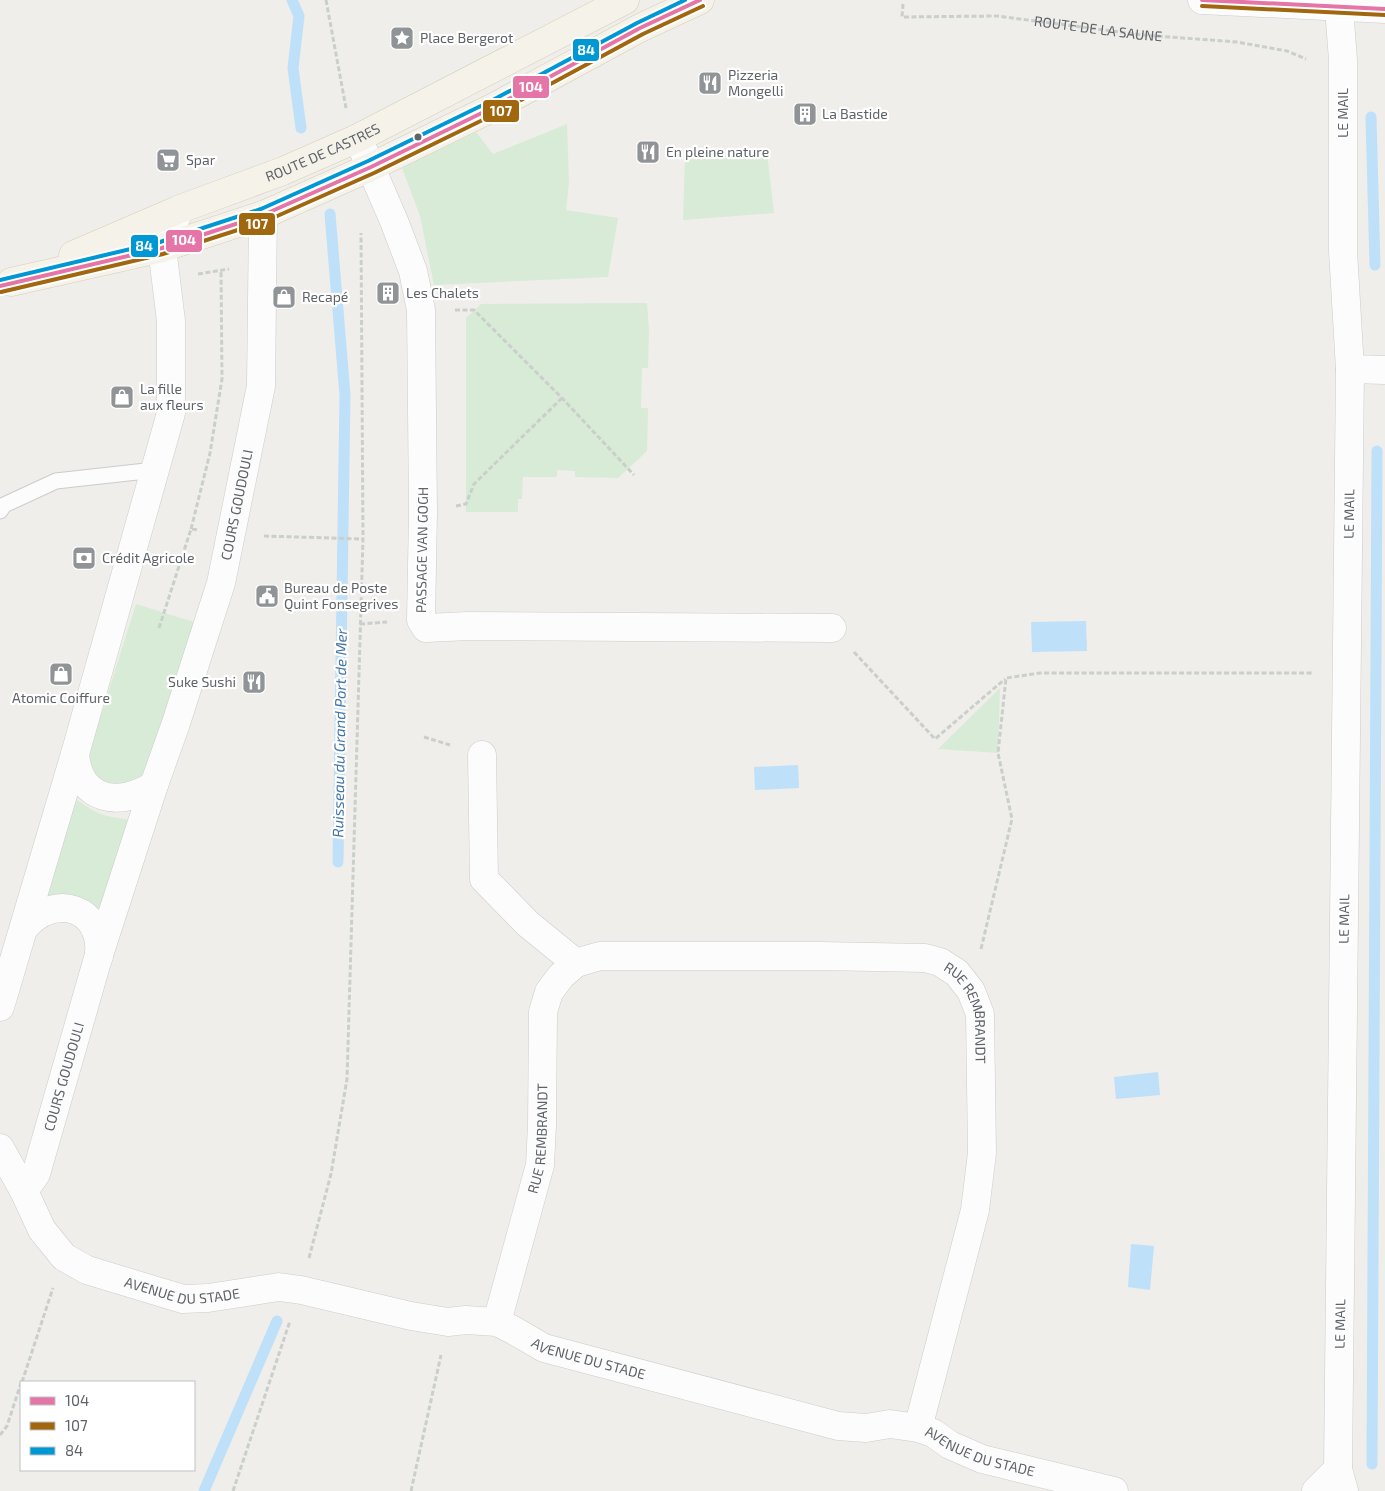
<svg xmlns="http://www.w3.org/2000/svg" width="1385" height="1491" viewBox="0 0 1385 1491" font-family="'Exo 2',sans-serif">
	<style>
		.green { fill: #d8ebd6 }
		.water { fill: #bfe0f9 }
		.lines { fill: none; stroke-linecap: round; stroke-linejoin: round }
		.stream { stroke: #bfe0f9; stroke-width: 11 }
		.service-casing { stroke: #cbcccc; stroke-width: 17 }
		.minor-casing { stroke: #cbcccc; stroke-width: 29 }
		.tertiary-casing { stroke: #cbcccc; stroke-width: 29 }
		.primary-casing { stroke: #d7ceb8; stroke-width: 29 }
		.path { stroke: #cacfcc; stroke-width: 3; stroke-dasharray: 5 2.5; stroke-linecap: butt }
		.service { stroke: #fdfcfc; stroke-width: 15 }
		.minor { stroke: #fdfcfc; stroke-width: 28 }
		.tertiary { stroke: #fdfcfc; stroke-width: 28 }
		.primary { stroke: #f4f2e9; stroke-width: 28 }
		.bus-1-casing { stroke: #fff; stroke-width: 8 }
		.bus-2-casing { stroke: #fff; stroke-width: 8 }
		.bus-3-casing { stroke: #fff; stroke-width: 8 }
		.bus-1 { stroke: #e675a7; stroke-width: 4 }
		.bus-2 { stroke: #a0670f; stroke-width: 4 }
		.bus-3 { stroke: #0098d4; stroke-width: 4 }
		.bus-dot { fill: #5f6368; stroke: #fff; stroke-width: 2 }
		.labels { text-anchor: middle; stroke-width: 4.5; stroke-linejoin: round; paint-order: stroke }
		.street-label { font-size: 14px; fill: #5f6368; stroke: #fff }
		.poi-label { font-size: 14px; fill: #5f6368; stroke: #fff; text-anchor: start }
		.water-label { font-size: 15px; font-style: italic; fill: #4174aa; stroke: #fff }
		.line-badge { stroke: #fff; stroke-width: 2 }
		.badge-label { font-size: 14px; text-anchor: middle; font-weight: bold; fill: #fff }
	</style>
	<rect width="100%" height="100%" fill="#efeeea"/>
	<!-- green -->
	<g class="green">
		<polygon points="567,124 569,183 566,210 618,218 608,277 434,285 420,216 402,168 476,132 493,154"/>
		<polygon points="767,153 774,213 683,220 685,157"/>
		<polygon points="647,303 649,330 648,368 642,368 641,408 648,408 647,451 618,478 575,477 575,471 557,470 557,477 523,477 522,499 518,499 518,512 466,512 466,318 481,304"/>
		<polygon points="136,604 194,622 144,781 100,785 86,763"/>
		<polygon points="1000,688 998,753 938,749"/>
		<path d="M 77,800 C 98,814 101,816 126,819 L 130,825 L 102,905 L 100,908 L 52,900 L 47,896 L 71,803 Z"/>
	</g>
	<!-- water -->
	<g class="water">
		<polygon points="1086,621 1087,651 1032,652 1031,622"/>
		<polygon points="798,765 799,788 755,790 754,767"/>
		<polygon points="1158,1072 1160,1095 1116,1099 1114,1077"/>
		<polygon points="1131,1244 1154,1246 1150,1290 1128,1287"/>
	</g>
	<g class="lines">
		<!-- stream -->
		<g class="stream">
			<polyline points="292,0 299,16 293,68 301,128"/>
			<polyline points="1371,117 1375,265"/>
			<polyline points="330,214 345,395 338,862"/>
			<polyline points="1372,1464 1377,451"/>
			<polyline points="204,1491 277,1321"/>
		</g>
		<!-- service casing -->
		<g class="service-casing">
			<polyline id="service" points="0,511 4,505 56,481 155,470"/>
		</g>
		<!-- minor casing -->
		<g class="minor-casing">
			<g id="minor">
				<polyline points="1339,8 1343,60 1343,251 1350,369 1338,1469 1344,1491"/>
				<polyline points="358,138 394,221 413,271 421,310 423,512 421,620 426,628 468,626 832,628"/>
				<polyline points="1350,369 1385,370"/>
				<path d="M 75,754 C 79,801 119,808 154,785"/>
				<polyline points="482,755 484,879 528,924 576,963"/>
				<path d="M 24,928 C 54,892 104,907 99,956"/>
				<polyline points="0,1007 75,754 171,413 171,321 162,248 180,209"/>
				<path id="s2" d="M 0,1148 L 24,1191 L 42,1230 L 64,1257 L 87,1270 L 183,1299 L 208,1298 L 279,1287 L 301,1290 L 411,1316 L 448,1322 L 466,1320 L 497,1322 L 513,1330 L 544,1348 L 838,1426 L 866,1428 L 890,1424 L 918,1428 L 933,1433 L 950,1445 L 982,1459 L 1114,1491"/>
				<path id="s3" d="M 24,1191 L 36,1174 L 98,958 L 154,785 L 175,726 L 221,583 L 261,386 L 263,215"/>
				<path id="s4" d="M 497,1322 L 540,1165 L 542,1125 L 543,1012 L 549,992 L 561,976 L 576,963 L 600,956 L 821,956 L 925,958 L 940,962 L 957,973 L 971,991 L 980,1014 L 982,1153 L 975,1210 L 918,1428"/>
				<polyline points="1316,1491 1338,1469"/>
			</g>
		</g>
		<!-- tertiary casing -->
		<g class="tertiary-casing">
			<polyline id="tertiary" points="1202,0 1385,9"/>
		</g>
		<!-- primary casing -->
		<g class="primary-casing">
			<g id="primary">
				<path id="s5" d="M 73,255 L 180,209 L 283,171 L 358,138 L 625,0"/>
				<polyline points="11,282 162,248 263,215 371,167 494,107 640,28 700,0"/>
			</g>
		</g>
		<!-- path -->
		<g class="path">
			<polyline points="326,0 346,108"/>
			<path id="s1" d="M 903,4 L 902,17 L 997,16 L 1143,35 L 1237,42 L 1287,51 L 1306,59"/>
			<polyline points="198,274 229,269"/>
			<polyline points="455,310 474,310 562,398 634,475"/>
			<polyline points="456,506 466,504 474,484 562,398"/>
			<polyline points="191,529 210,453 222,379 221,270"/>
			<polyline points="264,536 363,539"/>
			<polyline points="360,624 387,622"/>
			<polyline points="159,628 191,529 199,530"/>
			<polyline points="854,652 935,739 1005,679"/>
			<polyline points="424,737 450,745"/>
			<polyline points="981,949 1012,819 998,753 1006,678 1040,673 1313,673"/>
			<polyline points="309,1258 331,1174 347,1079 363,539 361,233"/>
			<polyline points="22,1382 53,1288"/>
			<polyline points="0,1435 7,1426 21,1383"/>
			<polyline points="233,1491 290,1321"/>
			<polyline points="411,1491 441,1355"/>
		</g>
		<!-- service -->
		<use href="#service" class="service"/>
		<!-- minor -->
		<use href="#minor" class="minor"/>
		<!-- tertiary -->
		<use href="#tertiary" class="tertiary"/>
		<!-- primary -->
		<use href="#primary" class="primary"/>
		<!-- bus-1 casing -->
		<g class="bus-1-casing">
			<g id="bus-1">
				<polyline points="1202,0 1385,9"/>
				<polyline points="0,286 162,248 263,215 371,167 494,107 640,28 700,0"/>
			</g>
		</g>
		<!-- bus-2 casing -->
		<g class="bus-2-casing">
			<g id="bus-2">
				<polyline points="1202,6 1385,15"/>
				<polyline points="1,292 163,254 266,221 374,173 497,113 643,34 703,6"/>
			</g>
		</g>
		<!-- bus-3 casing -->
		<g class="bus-3-casing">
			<polyline id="bus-3" points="0,280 160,242 261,209 368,161 491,101 637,23 685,0"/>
		</g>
		<!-- bus-1 -->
		<use href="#bus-1" class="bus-1"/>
		<!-- bus-2 -->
		<use href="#bus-2" class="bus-2"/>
		<!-- bus-3 -->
		<use href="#bus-3" class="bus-3"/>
	</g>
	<!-- icons -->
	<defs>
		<g id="sight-square" transform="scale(1.25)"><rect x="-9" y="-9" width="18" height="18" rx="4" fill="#919496" stroke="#fff"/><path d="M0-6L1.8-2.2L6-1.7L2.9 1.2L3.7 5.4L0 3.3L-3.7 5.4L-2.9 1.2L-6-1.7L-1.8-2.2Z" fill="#fff"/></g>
		<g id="restaurant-square" transform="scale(1.25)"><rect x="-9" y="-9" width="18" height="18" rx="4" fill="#919496" stroke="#fff"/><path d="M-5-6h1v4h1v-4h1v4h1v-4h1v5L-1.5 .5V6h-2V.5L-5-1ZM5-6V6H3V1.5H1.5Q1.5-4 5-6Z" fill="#fff"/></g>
		<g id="building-square" transform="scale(1.25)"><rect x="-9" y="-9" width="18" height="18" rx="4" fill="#919496" stroke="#fff"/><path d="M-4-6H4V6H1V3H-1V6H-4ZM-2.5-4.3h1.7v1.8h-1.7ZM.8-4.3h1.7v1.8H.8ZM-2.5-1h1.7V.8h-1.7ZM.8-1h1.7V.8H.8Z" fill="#fff"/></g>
		<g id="supermarket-square" transform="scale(1.25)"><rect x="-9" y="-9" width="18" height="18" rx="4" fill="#919496" stroke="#fff"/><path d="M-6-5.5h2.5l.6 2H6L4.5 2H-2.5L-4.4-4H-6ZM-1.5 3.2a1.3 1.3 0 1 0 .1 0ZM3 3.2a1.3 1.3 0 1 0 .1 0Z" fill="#fff"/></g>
		<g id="shop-square" transform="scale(1.25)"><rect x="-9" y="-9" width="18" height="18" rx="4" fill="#919496" stroke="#fff"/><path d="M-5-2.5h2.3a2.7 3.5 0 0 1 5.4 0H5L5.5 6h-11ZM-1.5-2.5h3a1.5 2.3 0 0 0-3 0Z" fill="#fff"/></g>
		<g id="bank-square" transform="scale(1.25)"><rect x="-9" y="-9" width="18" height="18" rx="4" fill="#919496" stroke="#fff"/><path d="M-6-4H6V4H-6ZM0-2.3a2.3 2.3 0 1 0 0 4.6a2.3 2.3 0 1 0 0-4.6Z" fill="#fff"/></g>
		<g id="civic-square" transform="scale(1.25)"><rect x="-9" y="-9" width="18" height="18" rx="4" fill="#919496" stroke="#fff"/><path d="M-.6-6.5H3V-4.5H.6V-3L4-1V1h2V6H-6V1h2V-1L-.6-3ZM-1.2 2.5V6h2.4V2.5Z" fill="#fff"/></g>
	</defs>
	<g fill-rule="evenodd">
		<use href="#sight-square" x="402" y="38"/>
		<use href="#restaurant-square" x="710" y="83"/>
		<use href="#building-square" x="805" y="114"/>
		<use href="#restaurant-square" x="648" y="152"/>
		<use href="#supermarket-square" x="168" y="160"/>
		<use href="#building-square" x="388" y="293"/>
		<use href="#shop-square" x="284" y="297"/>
		<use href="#shop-square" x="122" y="397"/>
		<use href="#bank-square" x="84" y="558"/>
		<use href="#civic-square" x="267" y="596"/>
		<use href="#shop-square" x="61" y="674"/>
		<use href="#restaurant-square" x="254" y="682"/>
	</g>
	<!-- markers -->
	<circle class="bus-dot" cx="418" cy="137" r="4.5"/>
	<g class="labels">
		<!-- street labels -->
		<g class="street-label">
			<text dy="5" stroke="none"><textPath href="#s1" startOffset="210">ROUTE DE LA SAUNE</textPath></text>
			<text transform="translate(1343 113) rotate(-90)" y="5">LE MAIL</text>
			<text dy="5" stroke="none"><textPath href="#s5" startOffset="270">ROUTE DE CASTRES</textPath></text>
			<text dy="5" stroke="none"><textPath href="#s3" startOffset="720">COURS GOUDOULI</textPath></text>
			<text transform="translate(1349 514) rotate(-89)" y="5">LE MAIL</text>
			<text transform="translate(422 550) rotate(-89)" y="5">PASSAGE VAN GOGH</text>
			<text transform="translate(1344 919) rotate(-89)" y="5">LE MAIL</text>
			<text dy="5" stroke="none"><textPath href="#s4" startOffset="804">RUE REMBRANDT</textPath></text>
			<text dy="5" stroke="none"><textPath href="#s3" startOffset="122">COURS GOUDOULI</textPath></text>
			<text dy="5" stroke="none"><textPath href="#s4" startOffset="189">RUE REMBRANDT</textPath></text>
			<text dy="5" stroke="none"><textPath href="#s2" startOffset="252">AVENUE DU STADE</textPath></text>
			<text transform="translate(1340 1324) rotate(-89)" y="5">LE MAIL</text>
			<text dy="5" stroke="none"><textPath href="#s2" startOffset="672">AVENUE DU STADE</textPath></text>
			<text dy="5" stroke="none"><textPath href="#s2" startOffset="1078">AVENUE DU STADE</textPath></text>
		</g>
		<!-- poi labels -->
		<g class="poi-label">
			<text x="420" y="43">Place Bergerot</text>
			<text x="728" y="80">Pizzeria<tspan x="728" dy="16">Mongelli</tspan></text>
			<text x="822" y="119">La Bastide</text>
			<text x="666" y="157">En pleine nature</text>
			<text x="186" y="165">Spar</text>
			<text x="406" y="298">Les Chalets</text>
			<text x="302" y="302">Recapé</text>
			<text x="140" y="394">La fille<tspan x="140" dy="16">aux fleurs</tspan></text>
			<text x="102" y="563">Crédit Agricole</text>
			<text x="284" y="593">Bureau de Poste<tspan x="284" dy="16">Quint Fonsegrives</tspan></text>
			<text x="236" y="687" text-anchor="end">Suke Sushi</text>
			<text x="61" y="703" text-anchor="middle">Atomic Coiffure</text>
		</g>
		<!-- water labels -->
		<g class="water-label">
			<text transform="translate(340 733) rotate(-89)" y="5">Ruisseau du Grand Port de Mer</text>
		</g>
	</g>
	<g class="line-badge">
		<rect x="572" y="38" width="28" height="24" rx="5" fill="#0098d4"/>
		<rect x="512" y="75" width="38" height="24" rx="5" fill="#e675a7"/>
		<rect x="482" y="99" width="38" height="24" rx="5" fill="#a0670f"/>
		<rect x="238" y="212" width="38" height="24" rx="5" fill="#a0670f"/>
		<rect x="165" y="229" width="38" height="24" rx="5" fill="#e675a7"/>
		<rect x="130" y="234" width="29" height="24" rx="5" fill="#0098d4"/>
	</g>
	<g class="badge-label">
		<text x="586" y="55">84</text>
		<text x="531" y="92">104</text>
		<text x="501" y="116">107</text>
		<text x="257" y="229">107</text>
		<text x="184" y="245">104</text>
		<text x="144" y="251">84</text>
	</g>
	<!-- legend -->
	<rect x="20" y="1381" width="175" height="90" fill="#ffffff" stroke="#bfc1c3"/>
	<rect x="30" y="1397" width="25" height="8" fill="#e675a7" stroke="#bfc1c3"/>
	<text x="65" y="1406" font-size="15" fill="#5f6368">104</text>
	<rect x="30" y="1422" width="25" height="8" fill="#a0670f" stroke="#bfc1c3"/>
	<text x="65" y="1431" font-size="15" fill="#5f6368">107</text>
	<rect x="30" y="1447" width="25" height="8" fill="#0098d4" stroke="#bfc1c3"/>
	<text x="65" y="1456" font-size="15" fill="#5f6368">84</text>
</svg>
